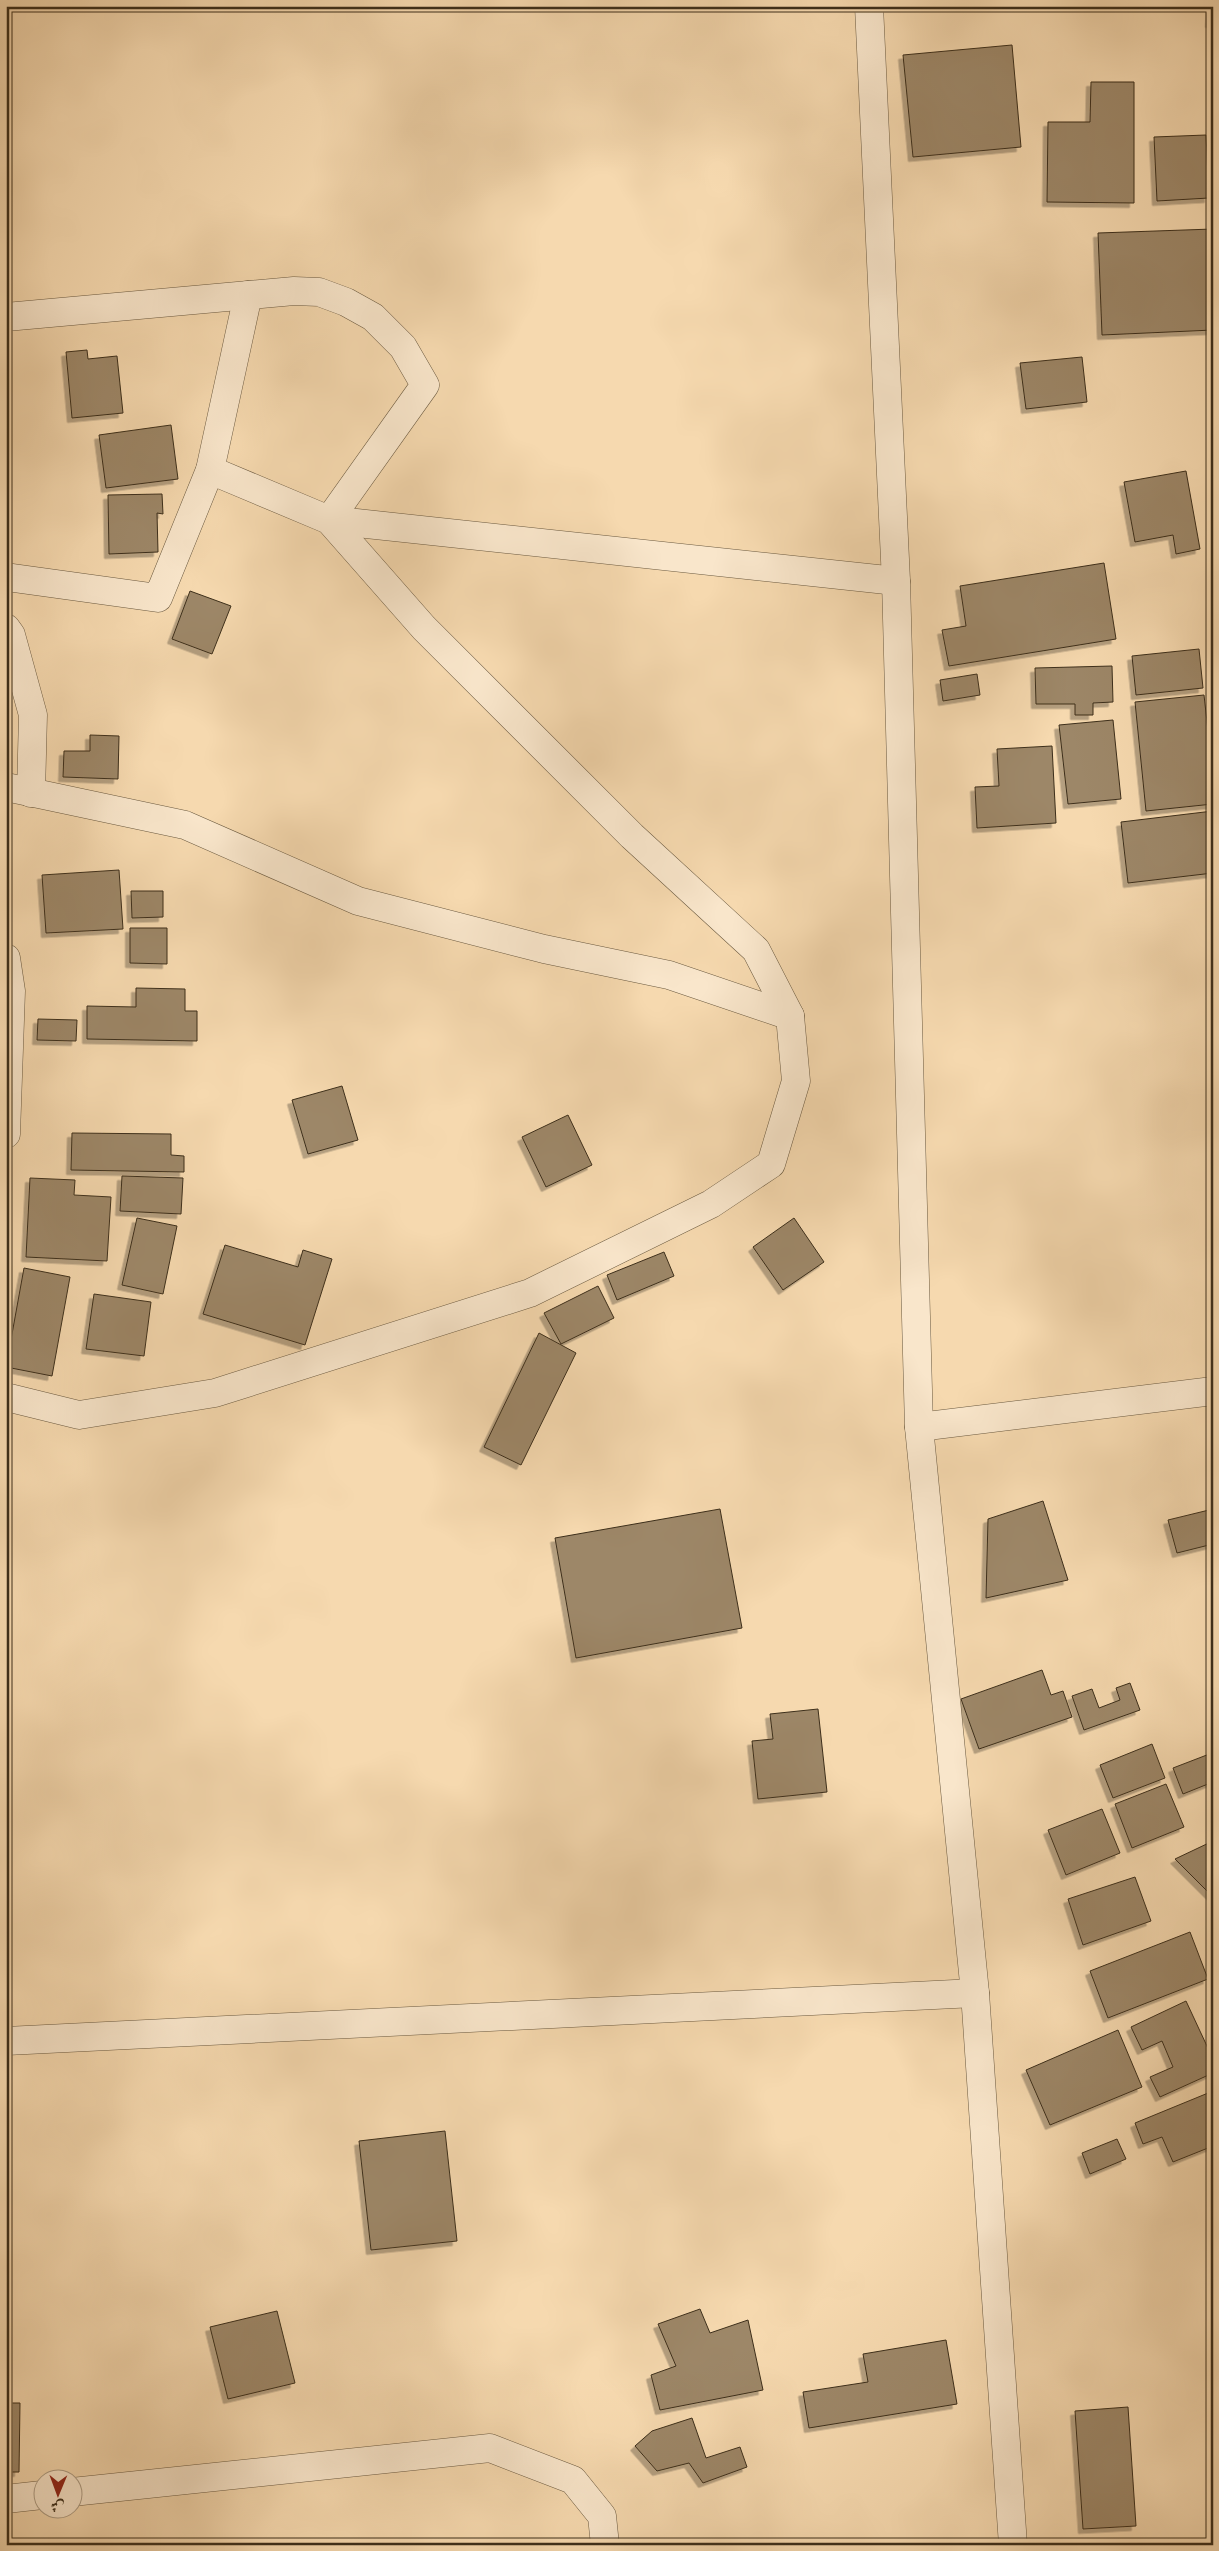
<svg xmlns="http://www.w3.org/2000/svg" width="1219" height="2551" viewBox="0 0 1219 2551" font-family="'Old Standard TT',Amiri,serif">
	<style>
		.building { fill: #9d8768; stroke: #3d2f1b; filter: url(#shadow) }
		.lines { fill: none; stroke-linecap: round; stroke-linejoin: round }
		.minor-casing { stroke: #6b5a40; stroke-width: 29 }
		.minor { stroke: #f9e6cb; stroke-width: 28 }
	</style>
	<defs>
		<filter id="shadow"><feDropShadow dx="-4.5" dy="4.5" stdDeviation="0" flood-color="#0004"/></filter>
	</defs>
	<rect width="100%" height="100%" fill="#f6d9af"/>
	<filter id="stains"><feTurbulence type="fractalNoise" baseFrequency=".004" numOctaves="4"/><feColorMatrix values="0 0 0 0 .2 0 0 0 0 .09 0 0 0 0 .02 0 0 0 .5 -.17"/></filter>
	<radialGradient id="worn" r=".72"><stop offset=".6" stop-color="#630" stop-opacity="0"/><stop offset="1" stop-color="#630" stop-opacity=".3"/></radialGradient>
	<!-- building -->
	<g class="building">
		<polygon points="1211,6 1213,6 1213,23 1210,23"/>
		<polygon points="1012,45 1021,147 913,157 903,55"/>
		<polygon points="1091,82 1134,82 1134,203 1047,202 1048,122 1090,122"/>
		<polygon points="1206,135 1209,198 1157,201 1154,137"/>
		<polygon points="1213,229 1213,330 1102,335 1098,233"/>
		<polygon points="87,350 88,359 117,356 123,413 72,418 66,352"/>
		<polygon points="1082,357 1087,402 1026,409 1020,363"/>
		<polygon points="171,425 178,479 106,488 99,435"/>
		<polygon points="1186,471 1200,549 1176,554 1173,535 1135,542 1124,482"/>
		<polygon points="162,494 163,514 157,513 158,552 109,554 108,495"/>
		<polygon points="1104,563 1116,639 949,666 942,630 966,626 960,586"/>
		<polygon points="190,591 231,606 212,654 172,639"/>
		<polygon points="1199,649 1203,688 1136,695 1132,656"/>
		<polygon points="1112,666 1113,702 1093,703 1093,715 1075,715 1075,704 1036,704 1035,668"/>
		<polygon points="977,674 980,695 943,701 940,680"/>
		<polygon points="1204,695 1213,776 1213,804 1146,811 1135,702"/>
		<polygon points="1113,720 1121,799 1068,804 1059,725"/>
		<polygon points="90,735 119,736 118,779 63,777 64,751 90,751"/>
		<polygon points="1052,746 1056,823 977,828 975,787 999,786 997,749"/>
		<polygon points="1213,811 1213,873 1128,883 1121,822"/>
		<polygon points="119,870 123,929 46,933 42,875"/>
		<polygon points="131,891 163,891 163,917 132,918"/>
		<polygon points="130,928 167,928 167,964 130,963"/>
		<polygon points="136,988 185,989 185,1011 197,1011 197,1041 87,1039 87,1006 136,1007"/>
		<polygon points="38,1019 77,1020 76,1041 37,1040"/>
		<polygon points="342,1086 358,1140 308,1154 292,1100"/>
		<polygon points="568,1115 592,1165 546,1187 522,1137"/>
		<polygon points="72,1133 171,1134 171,1155 184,1156 184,1172 71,1170"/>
		<polygon points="122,1176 183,1178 181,1214 120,1211"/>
		<polygon points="30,1178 75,1180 74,1195 111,1197 107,1261 26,1257"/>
		<polygon points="137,1218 177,1226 163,1294 122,1285"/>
		<polygon points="794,1218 824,1262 783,1290 753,1247"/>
		<polygon points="225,1245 298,1267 303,1250 332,1259 305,1345 203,1314"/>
		<polygon points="664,1252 674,1276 617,1300 607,1275"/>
		<polygon points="24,1268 70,1277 52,1376 6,1367"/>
		<polygon points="598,1286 614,1318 561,1344 544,1313"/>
		<polygon points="94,1294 151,1302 144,1356 86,1349"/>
		<polygon points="539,1333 576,1353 521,1465 484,1447"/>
		<polygon points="1043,1501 1068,1580 986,1598 988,1519"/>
		<polygon points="720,1509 742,1628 576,1658 555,1538"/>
		<polygon points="1209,1510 1213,1527 1213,1544 1177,1553 1168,1520"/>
		<polygon points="1042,1670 1051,1695 1063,1691 1072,1717 979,1749 961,1699"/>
		<polygon points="1130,1683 1140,1710 1084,1730 1072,1696 1092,1689 1099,1708 1120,1700 1116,1688"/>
		<polygon points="818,1709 827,1792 758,1799 752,1741 773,1739 770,1714"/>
		<polygon points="1152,1744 1165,1778 1113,1798 1100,1765"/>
		<polygon points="1212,1753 1213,1782 1183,1794 1173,1768"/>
		<polygon points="1166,1784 1184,1827 1132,1848 1115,1804"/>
		<polygon points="1102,1809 1120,1853 1066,1875 1048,1830"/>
		<polygon points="1213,1841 1213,1897 1175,1859"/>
		<polygon points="1135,1877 1151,1921 1083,1945 1068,1899"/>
		<polygon points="1190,1932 1208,1979 1108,2018 1090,1971"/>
		<polygon points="1186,2001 1213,2059 1213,2073 1160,2097 1150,2077 1173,2067 1162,2041 1142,2050 1131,2027"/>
		<polygon points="1118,2030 1142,2087 1050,2125 1026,2070"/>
		<polygon points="1213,2091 1213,2146 1173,2162 1162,2137 1143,2144 1135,2123"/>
		<polygon points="445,2131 457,2241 371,2250 359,2141"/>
		<polygon points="1117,2139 1126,2159 1090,2174 1082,2153"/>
		<polygon points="700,2309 710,2333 748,2320 763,2390 660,2410 651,2375 676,2366 658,2324"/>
		<polygon points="277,2311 295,2383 228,2399 210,2327"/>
		<polygon points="946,2340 957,2404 809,2428 803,2392 868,2382 863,2354"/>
		<polygon points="6,2403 20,2403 19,2472 6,2472"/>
		<polygon points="1128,2407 1136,2526 1083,2529 1075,2411"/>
		<polygon points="692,2418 706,2458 740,2447 747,2467 703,2483 689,2463 657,2471 635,2446 652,2431"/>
	</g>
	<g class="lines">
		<!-- minor casing -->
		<g class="minor-casing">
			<g id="minor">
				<polyline points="869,6 896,581 919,1427 975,1993 1013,2545"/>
				<polyline points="6,317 294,291 319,292 346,302 373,317 403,347 425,385 329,520 896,581"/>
				<polyline points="6,577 158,598 210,470 248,295"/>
				<polyline points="6,628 11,635 33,715 31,793"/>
				<polyline points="6,787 185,825 358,901 544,949 669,975 790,1016"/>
				<polyline points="6,958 11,991 6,1134"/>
				<polyline points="6,1397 79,1415 215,1393 530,1293 711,1204 771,1164 796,1081 790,1016 756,950 632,836 424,628 329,520 210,470"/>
				<polyline points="919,1427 1213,1391"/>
				<polyline points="6,2041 975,1993"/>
				<polyline points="72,2492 490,2448 573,2480 602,2516 605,2545"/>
				<polyline points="6,2499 42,2495"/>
			</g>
		</g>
		<!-- minor -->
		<use href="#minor" class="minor"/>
	</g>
	<!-- margin -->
	<rect width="1219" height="2551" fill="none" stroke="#f6d9af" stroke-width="25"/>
	<rect x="8" y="8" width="1204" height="2536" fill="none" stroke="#3d2f1b" stroke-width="2.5"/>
	<rect x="12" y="12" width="1194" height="2526" fill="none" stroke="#3d2f1b"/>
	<!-- north arrow -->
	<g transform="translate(58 2494) rotate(181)"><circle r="24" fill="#f9e6cb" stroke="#ae9d85"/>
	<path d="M0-4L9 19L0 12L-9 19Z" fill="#8f2418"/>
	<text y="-8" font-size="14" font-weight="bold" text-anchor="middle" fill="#3d2f1b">ش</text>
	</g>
	<rect width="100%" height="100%" filter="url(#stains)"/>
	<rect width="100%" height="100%" fill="url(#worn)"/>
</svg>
